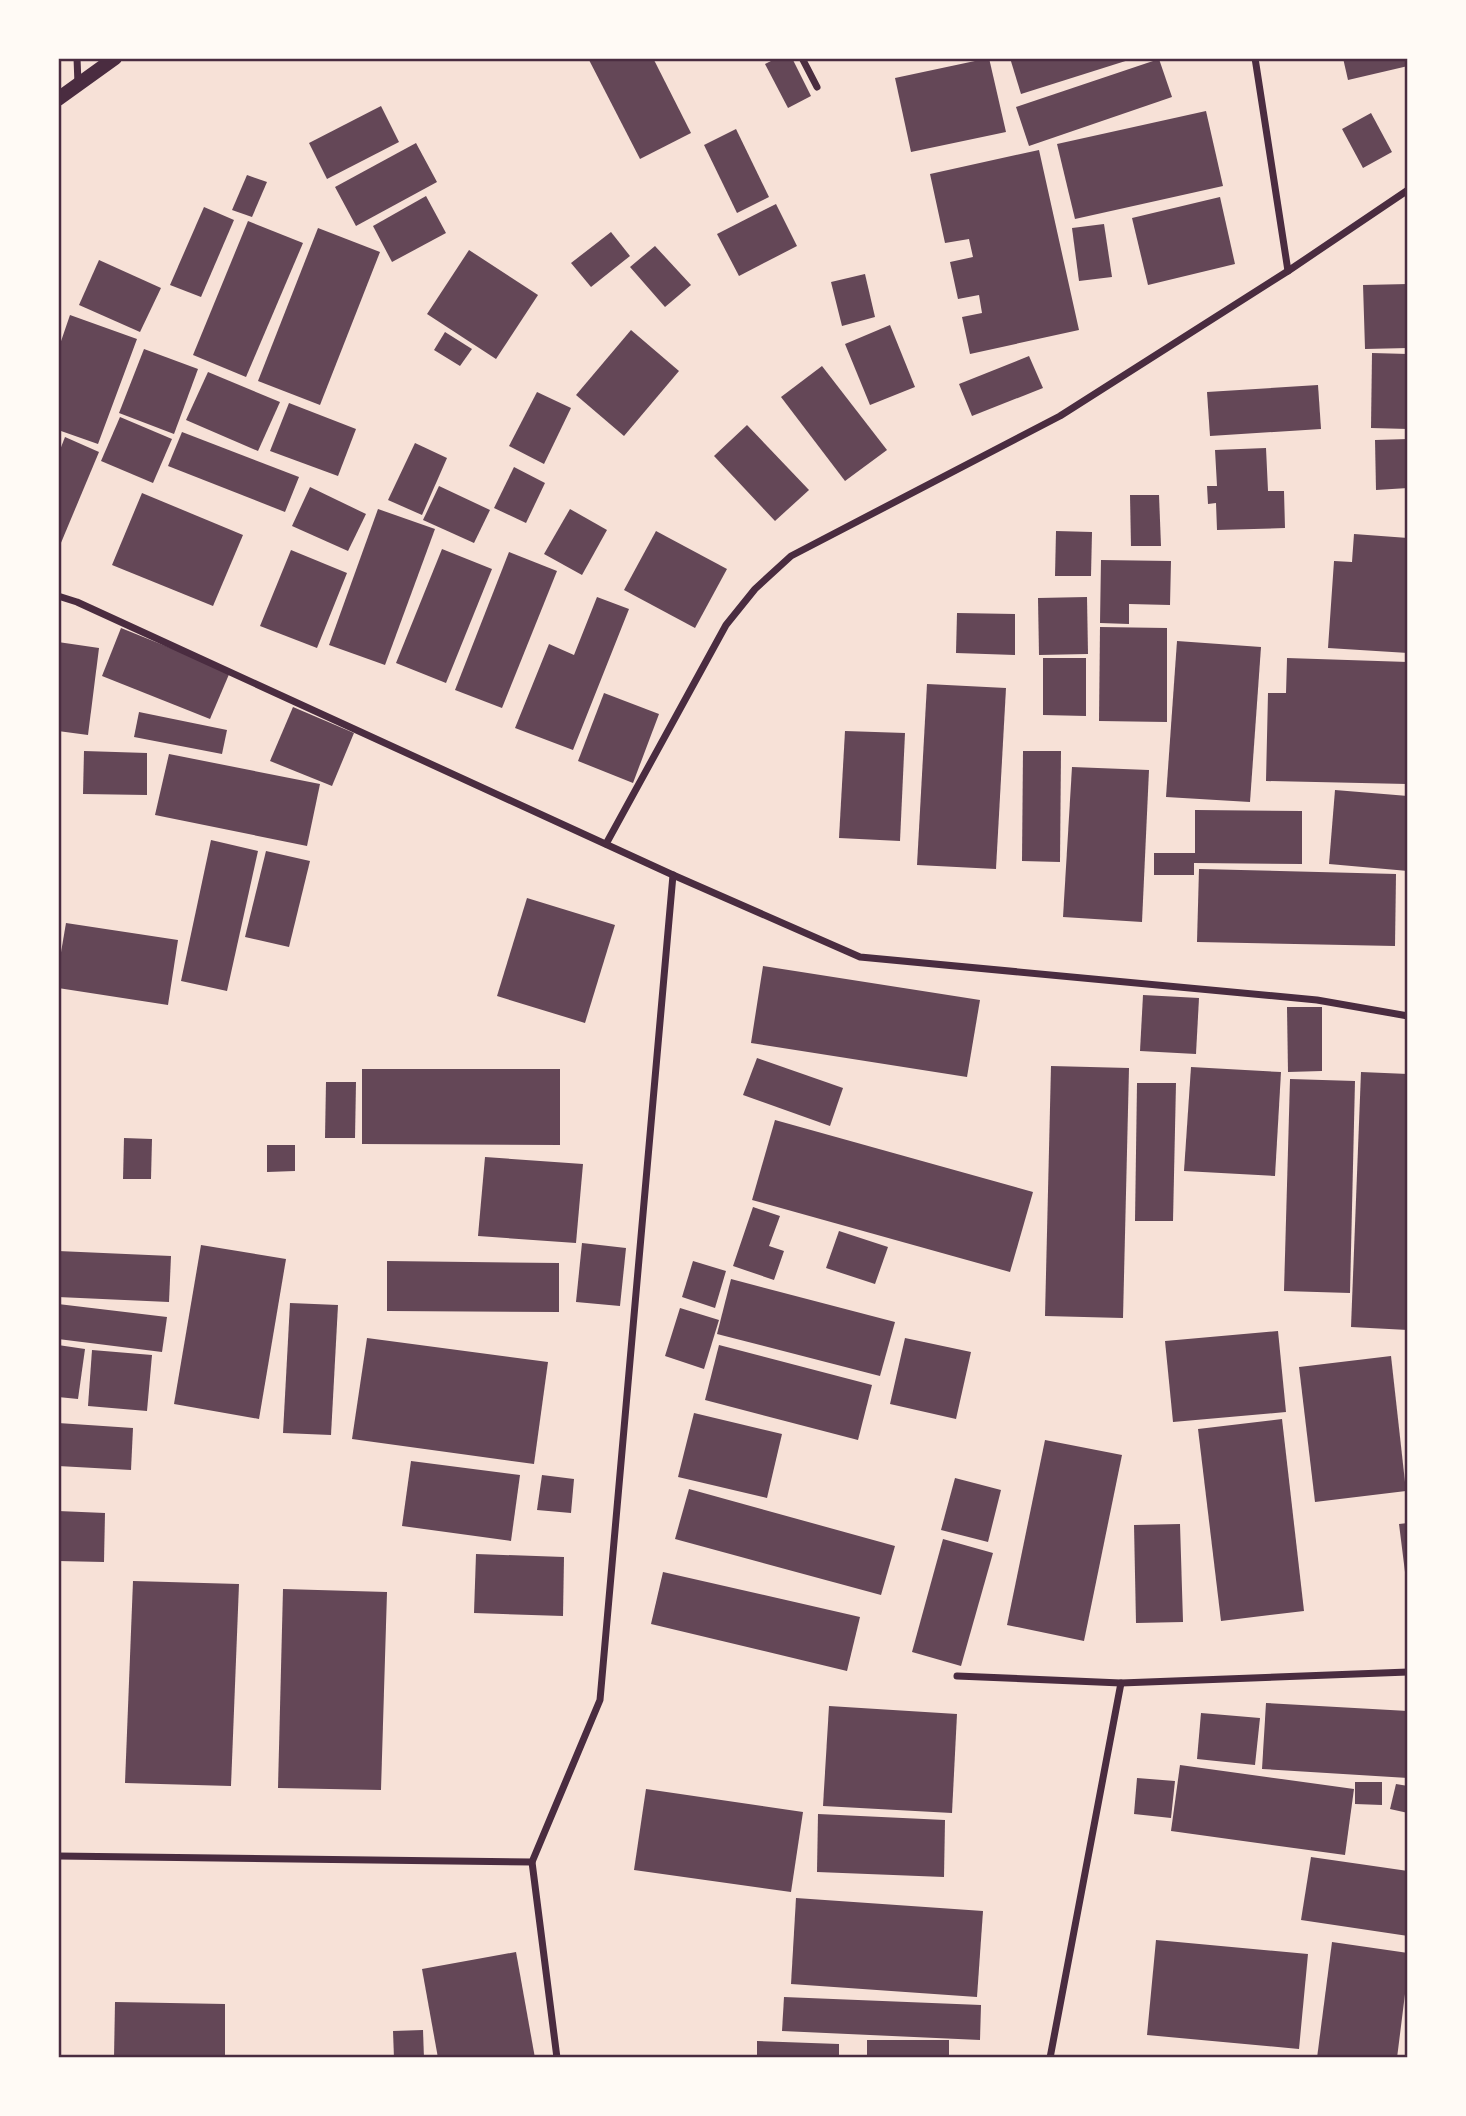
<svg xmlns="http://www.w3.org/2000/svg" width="1466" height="2116" viewBox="0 0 1466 2116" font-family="'Noto Sans',sans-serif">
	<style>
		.building { fill: #644757 }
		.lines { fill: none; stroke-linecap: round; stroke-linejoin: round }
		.minor { stroke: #4a2c40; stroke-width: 7 }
		.secondary { stroke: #4a2c40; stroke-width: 14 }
		.neatline { fill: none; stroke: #4a2c40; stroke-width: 2.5 }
	</style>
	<rect width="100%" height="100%" fill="#f7e1d7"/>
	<!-- building -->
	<g class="building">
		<polygon points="588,58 653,58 691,133 640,159"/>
		<polygon points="777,58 792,58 811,96 788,108 765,64"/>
		<polygon points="989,58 1006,132 911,152 895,78"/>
		<polygon points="1010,58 1135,58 1021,94"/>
		<polygon points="1343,58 1408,58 1408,66 1348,80"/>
		<polygon points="1159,59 1172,97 1029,146 1016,107"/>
		<polygon points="381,106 399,142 327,179 309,143"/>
		<polygon points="1206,111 1223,186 1075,219 1057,144"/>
		<polygon points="1371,113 1392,152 1363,168 1342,129"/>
		<polygon points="736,129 769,197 737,213 704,145"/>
		<polygon points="416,143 437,182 356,226 335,187"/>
		<polygon points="1039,150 1079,330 970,354 962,317 982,313 979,295 958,299 950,262 973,257 969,239 945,243 930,174"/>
		<polygon points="247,175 267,182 252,217 232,210"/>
		<polygon points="426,196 446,233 392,262 373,226"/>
		<polygon points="1220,197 1235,264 1148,285 1132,218"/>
		<polygon points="776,204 797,246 739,276 717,234"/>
		<polygon points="204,207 234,220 201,297 170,285"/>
		<polygon points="248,221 303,243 246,377 193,355"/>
		<polygon points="1104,224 1112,277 1079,281 1072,228"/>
		<polygon points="318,228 380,252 320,405 258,381"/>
		<polygon points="611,232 630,256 591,287 571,263"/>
		<polygon points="655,246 691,285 665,307 630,267"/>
		<polygon points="469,250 538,295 496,359 427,314"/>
		<polygon points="99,260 161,288 140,332 79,305"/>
		<polygon points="865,274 875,317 842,326 831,282"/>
		<polygon points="1408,284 1408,348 1365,349 1363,285"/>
		<polygon points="70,315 137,339 98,444 61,431 58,439 58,350"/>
		<polygon points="890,325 915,387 870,405 845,344"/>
		<polygon points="631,330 679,371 624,436 576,395"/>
		<polygon points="445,332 472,349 460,366 434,350"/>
		<polygon points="144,349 198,369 174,434 119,413"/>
		<polygon points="1372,353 1408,354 1408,429 1371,428"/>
		<polygon points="1029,356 1043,388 972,416 959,384"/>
		<polygon points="822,366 887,450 845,481 781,397"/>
		<polygon points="208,372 280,402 258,451 186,420"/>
		<polygon points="1318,385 1321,429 1210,436 1207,392"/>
		<polygon points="537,392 571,408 544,464 509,446"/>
		<polygon points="289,403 356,429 338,476 270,451"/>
		<polygon points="120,417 172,439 153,483 101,461"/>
		<polygon points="747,425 809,490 775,521 714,456"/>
		<polygon points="182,432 299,477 285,512 168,466"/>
		<polygon points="65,437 99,452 58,550 58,455"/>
		<polygon points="1408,439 1408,488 1376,490 1375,440"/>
		<polygon points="415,443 447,458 422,515 388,500"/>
		<polygon points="1266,448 1268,491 1284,491 1285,528 1217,530 1216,503 1208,504 1207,486 1217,486 1215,450"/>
		<polygon points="514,467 545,483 526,523 494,508"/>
		<polygon points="439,486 490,510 474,543 423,520"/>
		<polygon points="310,487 366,514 348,551 292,526"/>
		<polygon points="142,493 243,535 213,606 112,565"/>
		<polygon points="1130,495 1159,495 1161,546 1131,546"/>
		<polygon points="378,509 435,529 385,665 329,645"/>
		<polygon points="570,509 607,530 582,575 544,554"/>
		<polygon points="656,531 727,569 695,628 624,590"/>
		<polygon points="1056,531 1092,532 1091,576 1055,576"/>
		<polygon points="1354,534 1408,538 1408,653 1328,648 1334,561 1352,562"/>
		<polygon points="442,549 492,569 446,683 396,663"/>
		<polygon points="291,550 347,573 317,648 260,626"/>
		<polygon points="509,552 557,571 502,708 455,690"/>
		<polygon points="1101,560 1171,561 1170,605 1129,604 1129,624 1100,623"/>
		<polygon points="597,597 629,609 573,750 515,728 549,644 574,655"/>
		<polygon points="1087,597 1088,654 1039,655 1038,598"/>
		<polygon points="957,613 1015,614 1015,655 956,653"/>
		<polygon points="1100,627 1167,628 1167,722 1099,721"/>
		<polygon points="121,628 230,672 210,719 102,676"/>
		<polygon points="1177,641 1261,647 1250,802 1166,797"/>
		<polygon points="58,642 99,648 88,735 58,731"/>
		<polygon points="1043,658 1086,658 1086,716 1043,715"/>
		<polygon points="1287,658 1408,662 1407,784 1266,781 1268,693 1286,693"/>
		<polygon points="927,684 1006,688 996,869 917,865"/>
		<polygon points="604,693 659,714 633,783 578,761"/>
		<polygon points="293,707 354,733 332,786 270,761"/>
		<polygon points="139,712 227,730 222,754 134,737"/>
		<polygon points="845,731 905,733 900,841 839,838"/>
		<polygon points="84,751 147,753 147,795 83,794"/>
		<polygon points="1023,751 1061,751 1060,862 1022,861"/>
		<polygon points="169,754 320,784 307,846 155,815"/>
		<polygon points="1072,767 1149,770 1142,922 1063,917"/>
		<polygon points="1335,790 1408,796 1408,871 1329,864"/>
		<polygon points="1195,810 1302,811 1302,864 1194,863 1194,875 1154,875 1154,853 1195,853"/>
		<polygon points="211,840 258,851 227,991 181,981"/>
		<polygon points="266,851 310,861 289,947 245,937"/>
		<polygon points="1199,869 1396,874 1395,946 1197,942"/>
		<polygon points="527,898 615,925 585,1023 497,996"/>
		<polygon points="66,923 178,940 168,1005 58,988 58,970"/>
		<polygon points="763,966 980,1000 967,1077 751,1043"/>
		<polygon points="1143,995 1199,998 1196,1054 1140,1051"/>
		<polygon points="1287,1007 1322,1007 1322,1071 1288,1072"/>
		<polygon points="757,1058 843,1088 830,1126 743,1095"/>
		<polygon points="1051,1066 1129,1068 1123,1318 1045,1316"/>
		<polygon points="1191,1067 1281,1072 1275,1176 1184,1171"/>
		<polygon points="362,1069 560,1069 560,1145 362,1144"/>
		<polygon points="1361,1072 1408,1074 1408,1330 1351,1327"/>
		<polygon points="1290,1079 1355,1081 1350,1293 1284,1291"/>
		<polygon points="326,1082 356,1082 355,1138 325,1138"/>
		<polygon points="1137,1083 1176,1083 1173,1221 1135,1221"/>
		<polygon points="775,1120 1033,1192 1010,1272 752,1200"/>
		<polygon points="124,1138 152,1139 151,1179 123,1179"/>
		<polygon points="267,1145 295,1145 295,1171 267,1172"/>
		<polygon points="485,1157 583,1164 576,1243 478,1236"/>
		<polygon points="753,1207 780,1216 769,1246 784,1251 774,1280 733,1266"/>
		<polygon points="839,1231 888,1247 875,1284 826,1268"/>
		<polygon points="582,1243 626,1248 620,1306 576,1302"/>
		<polygon points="201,1245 286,1259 259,1419 174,1404"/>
		<polygon points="58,1251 171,1256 169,1302 58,1297"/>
		<polygon points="387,1261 559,1263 559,1312 387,1311"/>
		<polygon points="693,1261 726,1271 715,1308 682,1297"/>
		<polygon points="731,1279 895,1322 880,1376 717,1334"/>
		<polygon points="290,1303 338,1305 331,1435 283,1433"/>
		<polygon points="58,1304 167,1317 162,1352 58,1339"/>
		<polygon points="680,1308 719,1320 704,1369 665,1356"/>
		<polygon points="1278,1331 1286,1412 1173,1422 1165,1341"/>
		<polygon points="367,1338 548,1362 534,1464 352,1439"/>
		<polygon points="905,1338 971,1352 956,1419 890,1404"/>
		<polygon points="58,1345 85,1349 78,1399 58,1397"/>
		<polygon points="719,1345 872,1385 858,1440 705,1400"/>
		<polygon points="92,1350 152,1355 147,1411 88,1406"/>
		<polygon points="1391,1356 1406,1491 1315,1502 1299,1367"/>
		<polygon points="694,1413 782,1434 767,1498 678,1477"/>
		<polygon points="1282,1419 1304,1611 1221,1621 1198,1429"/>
		<polygon points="58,1423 133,1428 131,1470 58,1466"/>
		<polygon points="1045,1440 1122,1455 1084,1641 1007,1625"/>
		<polygon points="411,1461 520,1475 511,1541 402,1526"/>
		<polygon points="542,1475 574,1479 571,1513 537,1510"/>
		<polygon points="955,1478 1001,1490 988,1542 941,1530"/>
		<polygon points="689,1489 895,1546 881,1595 675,1539"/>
		<polygon points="58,1511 105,1513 104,1562 58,1561"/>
		<polygon points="1408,1523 1408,1588 1407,1588 1399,1524"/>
		<polygon points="1180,1524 1183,1622 1136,1623 1134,1525"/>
		<polygon points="943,1539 993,1553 961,1666 912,1652"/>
		<polygon points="476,1554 564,1557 563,1616 474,1613"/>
		<polygon points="663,1572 860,1617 847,1671 651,1624"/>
		<polygon points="133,1581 239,1584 231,1786 125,1783"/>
		<polygon points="283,1589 387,1592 381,1790 278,1788"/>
		<polygon points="1266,1703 1408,1711 1408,1778 1262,1769"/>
		<polygon points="829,1706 957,1714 952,1813 823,1806"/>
		<polygon points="1201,1713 1260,1718 1255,1765 1197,1759"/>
		<polygon points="1180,1765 1354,1789 1345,1855 1171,1831"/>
		<polygon points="1137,1778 1175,1781 1171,1818 1134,1814"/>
		<polygon points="1355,1782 1382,1782 1382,1805 1355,1804"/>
		<polygon points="1396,1784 1408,1786 1408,1813 1390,1809"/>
		<polygon points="646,1789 803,1812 791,1892 634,1870"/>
		<polygon points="818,1814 945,1820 944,1877 817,1872"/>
		<polygon points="1311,1857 1408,1871 1408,1936 1301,1920"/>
		<polygon points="796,1898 983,1911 977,1997 791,1984"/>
		<polygon points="1156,1940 1308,1954 1299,2049 1147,2035"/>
		<polygon points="1332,1942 1408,1953 1408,1970 1397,2058 1317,2058"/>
		<polygon points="516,1952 535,2058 438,2058 422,1969"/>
		<polygon points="784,1997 981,2005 980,2040 782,2031"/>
		<polygon points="115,2002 225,2004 225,2058 114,2058"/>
		<polygon points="423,2030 424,2058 394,2058 393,2031"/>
		<rect x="867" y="2040" width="82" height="18"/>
		<polygon points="757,2041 839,2044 839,2058 757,2058"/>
		<rect x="1134" y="2055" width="163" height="3"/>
	</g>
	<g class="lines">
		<!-- minor -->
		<g class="minor">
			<polyline points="77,58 78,84"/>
			<polyline points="802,58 817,87"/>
			<polyline points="1255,58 1288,271"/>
			<polyline points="58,596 77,602 673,875 860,957 1317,1000 1408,1016"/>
			<polyline points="606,844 726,625 755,589 791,556 1060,416 1288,271 1408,190"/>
			<polyline points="957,1676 1121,1683 1408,1672"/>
			<polyline points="58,1856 532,1862 600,1700 673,875"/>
			<polyline points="532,1862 557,2058"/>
			<polyline points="1050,2058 1121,1683"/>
		</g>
		<!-- secondary -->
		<polyline class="secondary" points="58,99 115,58"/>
	</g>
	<!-- border -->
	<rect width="1466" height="2116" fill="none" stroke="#fffaf5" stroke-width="119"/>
	<rect x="60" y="60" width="1346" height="1996" class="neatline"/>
</svg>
